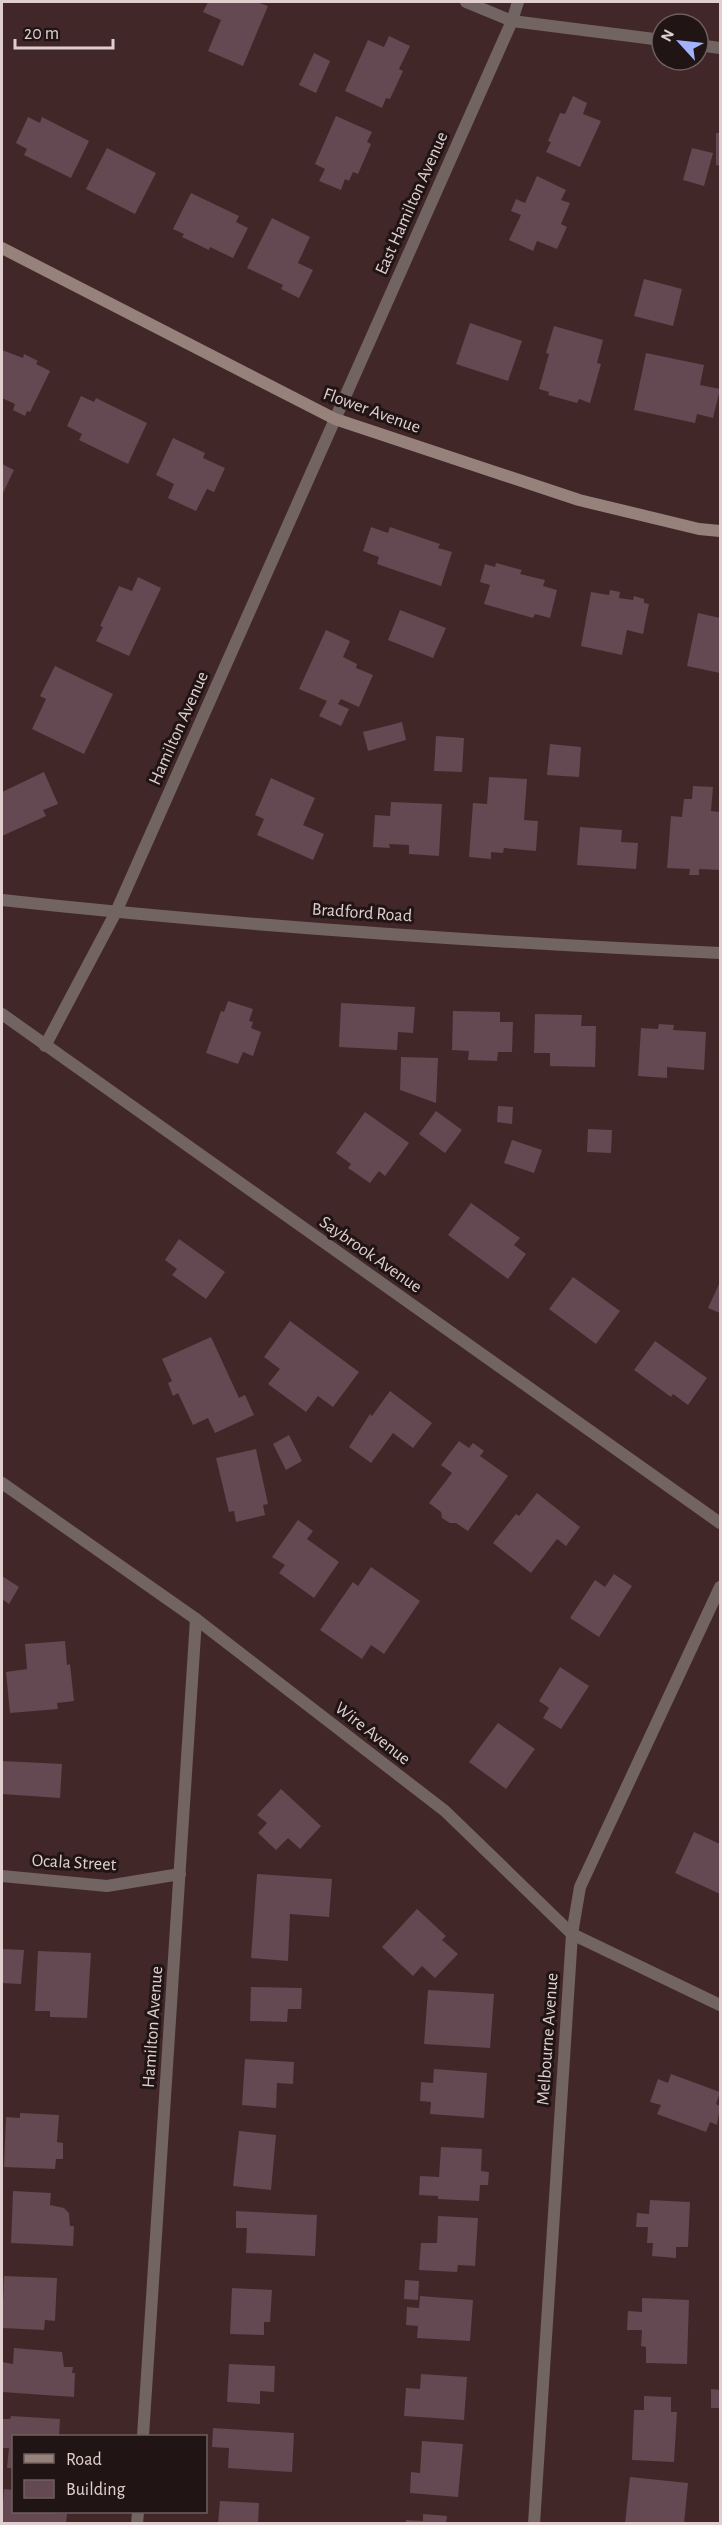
<svg xmlns="http://www.w3.org/2000/svg" width="722" height="2525" viewBox="0 0 722 2525" font-family="'Alegreya Sans',sans-serif">
	<style>
		.building { fill: #644852 }
		.lines { fill: none; stroke-linecap: round; stroke-linejoin: round }
		.street { stroke: #726460; stroke-width: 12 }
		.secondary { stroke: #96817b; stroke-width: 12 }
		.labels { text-anchor: middle; stroke-width: 6; stroke-linejoin: round; paint-order: stroke }
		.street-label { font-size: 18px; fill: #e1cfcf; stroke: #201415 }
	</style>
	<rect width="100%" height="100%" fill="#422729"/>
	<!-- building -->
	<g class="building">
		<polygon points="208,2 257,2 268,6 243,66 208,51 221,20 203,12"/>
		<polygon points="389,36 410,46 399,69 403,71 390,99 386,98 382,108 345,91 368,40 384,47"/>
		<polygon points="314,53 330,61 316,93 299,85"/>
		<polygon points="573,96 587,103 583,114 601,121 580,167 546,152 551,142 548,141 560,113 565,114"/>
		<polygon points="336,116 372,132 367,142 371,144 358,174 353,172 349,181 345,179 341,190 319,181 325,169 315,164"/>
		<polygon points="28,117 40,123 42,117 89,141 71,178 24,155 27,149 16,143"/>
		<polygon points="716,133 720,133 720,166 716,165"/>
		<polygon points="107,148 156,173 135,214 86,189"/>
		<polygon points="692,148 713,153 704,186 683,180"/>
		<polygon points="537,176 566,190 561,200 570,203 561,224 567,227 557,249 537,241 533,251 509,240 521,215 511,211 516,199 525,203"/>
		<polygon points="191,193 239,216 236,222 248,228 233,258 210,247 209,250 182,237 184,234 173,229"/>
		<polygon points="272,218 310,237 298,263 313,270 299,298 281,289 283,285 247,268"/>
		<polygon points="644,279 682,289 673,326 634,316"/>
		<polygon points="470,323 522,341 508,381 456,364"/>
		<polygon points="554,326 603,340 597,363 601,364 590,403 579,399 577,403 548,395 549,392 539,389 549,354 546,353"/>
		<polygon points="2,350 23,358 24,354 38,361 36,364 50,371 30,412 27,411 25,416 13,410 15,404 2,398"/>
		<polygon points="646,353 704,365 700,385 720,389 713,418 697,414 695,423 634,410"/>
		<polygon points="81,396 94,402 96,398 147,423 128,464 79,440 82,434 67,426"/>
		<polygon points="173,438 205,453 203,458 225,468 214,492 207,489 196,511 168,498 174,484 156,475"/>
		<polygon points="2,464 14,470 2,495"/>
		<polygon points="371,527 388,533 390,527 440,544 438,548 452,552 441,586 377,564 379,557 363,551"/>
		<polygon points="496,563 522,570 520,574 545,580 543,586 557,590 550,618 535,614 533,618 484,604 490,585 480,582 485,564 495,567"/>
		<polygon points="138,577 161,588 129,656 96,641 103,627 100,626 119,586 132,591"/>
		<polygon points="610,590 620,592 619,598 633,600 634,596 644,599 644,603 649,604 643,634 627,630 622,655 581,646 591,592 609,595"/>
		<polygon points="400,610 446,628 433,658 388,640"/>
		<polygon points="698,613 720,618 720,673 687,666"/>
		<polygon points="326,630 350,641 343,657 357,664 356,668 373,675 359,707 341,699 338,704 349,709 341,726 319,716 327,701 299,689"/>
		<polygon points="55,666 113,694 84,754 32,729 46,699 40,696"/>
		<polygon points="402,722 406,740 368,751 363,732"/>
		<polygon points="436,736 464,738 462,772 434,771"/>
		<polygon points="550,744 581,747 579,777 547,775"/>
		<polygon points="44,772 58,804 43,810 46,816 2,836 2,792"/>
		<polygon points="489,777 527,779 524,820 538,821 536,851 504,848 503,853 491,852 491,859 469,857 473,803 487,804"/>
		<polygon points="271,778 315,798 303,825 324,834 313,860 257,835 264,819 255,815"/>
		<polygon points="693,786 713,787 711,811 720,812 720,870 699,869 699,875 689,875 690,869 667,868 671,816 682,817 684,799 692,799"/>
		<polygon points="391,802 442,804 439,856 409,854 409,845 389,844 390,848 373,847 375,815 390,816"/>
		<polygon points="580,827 622,830 621,842 638,843 636,869 577,865"/>
		<polygon points="228,1001 253,1009 249,1021 253,1022 251,1028 261,1032 253,1056 243,1052 238,1064 206,1053 221,1011 224,1012"/>
		<polygon points="341,1003 415,1007 413,1033 398,1032 397,1050 339,1047"/>
		<polygon points="453,1011 500,1012 500,1022 513,1022 512,1052 498,1052 497,1061 468,1060 469,1051 452,1050"/>
		<polygon points="535,1014 582,1015 581,1026 596,1026 595,1067 550,1066 550,1053 534,1053"/>
		<polygon points="659,1024 674,1025 673,1030 706,1032 704,1070 667,1067 667,1078 638,1076 641,1028 658,1029"/>
		<polygon points="401,1057 438,1058 436,1103 400,1090"/>
		<polygon points="498,1106 513,1107 512,1124 497,1122"/>
		<polygon points="436,1111 462,1130 445,1153 419,1134"/>
		<polygon points="365,1112 409,1143 385,1176 379,1171 370,1183 348,1168 351,1164 336,1153"/>
		<polygon points="588,1129 612,1130 611,1153 587,1152"/>
		<polygon points="512,1140 542,1150 534,1173 504,1163"/>
		<polygon points="471,1203 520,1238 514,1245 526,1254 508,1279 448,1235"/>
		<polygon points="179,1239 225,1272 206,1299 172,1275 177,1269 165,1260"/>
		<polygon points="573,1277 620,1311 596,1344 549,1309"/>
		<polygon points="720,1282 720,1313 708,1308"/>
		<polygon points="290,1321 359,1372 333,1407 318,1396 306,1412 268,1384 280,1369 264,1357"/>
		<polygon points="211,1337 239,1398 245,1395 254,1415 215,1433 208,1418 193,1425 178,1393 173,1396 168,1383 172,1381 162,1359"/>
		<polygon points="655,1341 707,1378 688,1405 673,1394 671,1397 634,1370"/>
		<polygon points="390,1391 432,1423 413,1448 393,1433 371,1463 349,1447 370,1414 372,1416"/>
		<polygon points="289,1435 302,1461 286,1470 273,1444"/>
		<polygon points="459,1441 469,1448 473,1443 484,1451 480,1456 508,1476 468,1531 456,1523 450,1523 442,1518 441,1512 429,1503 452,1473 441,1465"/>
		<polygon points="256,1449 268,1504 263,1505 265,1515 236,1522 234,1511 229,1512 216,1458"/>
		<polygon points="537,1493 580,1527 566,1546 557,1539 531,1573 493,1543 516,1514 519,1516"/>
		<polygon points="298,1520 313,1531 307,1539 339,1562 314,1598 279,1573 285,1565 272,1557"/>
		<polygon points="371,1567 420,1601 384,1654 371,1645 362,1659 320,1630 353,1582 358,1586"/>
		<polygon points="614,1574 632,1586 599,1637 570,1618 595,1580 605,1587"/>
		<polygon points="2,1576 19,1587 9,1604 2,1599"/>
		<polygon points="65,1641 67,1665 70,1664 74,1701 57,1703 58,1709 10,1713 6,1672 27,1669 25,1644"/>
		<polygon points="560,1667 589,1686 561,1729 543,1718 549,1708 539,1701"/>
		<polygon points="498,1723 535,1749 506,1789 469,1762"/>
		<polygon points="2,1761 62,1764 60,1798 2,1794"/>
		<polygon points="281,1789 321,1826 300,1849 288,1838 276,1850 258,1833 267,1823 257,1815"/>
		<polygon points="694,1832 720,1844 720,1894 675,1873"/>
		<polygon points="257,1874 332,1879 329,1917 290,1914 288,1961 251,1958"/>
		<polygon points="417,1909 446,1936 442,1940 458,1954 435,1978 422,1966 413,1976 382,1947"/>
		<polygon points="2,1949 24,1950 21,1984 2,1983"/>
		<polygon points="38,1951 91,1953 87,2018 50,2017 50,2011 35,2011"/>
		<polygon points="251,1987 302,1988 301,2009 288,2009 287,2022 250,2021"/>
		<polygon points="428,1990 494,1994 490,2048 424,2044"/>
		<polygon points="245,2059 294,2062 293,2084 277,2083 276,2108 242,2105"/>
		<polygon points="434,2069 487,2073 484,2118 430,2114 431,2102 420,2101 421,2082 433,2083"/>
		<polygon points="671,2074 720,2092 716,2104 720,2106 717,2125 710,2122 706,2132 657,2114 661,2105 650,2102 658,2079 668,2083"/>
		<polygon points="20,2113 59,2115 57,2142 63,2143 63,2159 56,2159 55,2169 4,2167 6,2117 20,2118"/>
		<polygon points="239,2131 276,2135 271,2190 233,2186"/>
		<polygon points="441,2147 482,2149 481,2171 489,2172 488,2185 480,2185 479,2201 438,2199 438,2196 419,2195 420,2176 439,2177"/>
		<polygon points="13,2191 51,2193 50,2205 64,2208 69,2213 70,2226 74,2226 73,2246 11,2243"/>
		<polygon points="650,2200 690,2202 688,2247 676,2247 676,2258 652,2256 653,2243 647,2243 648,2227 636,2227 637,2213 649,2214"/>
		<polygon points="236,2211 317,2215 315,2256 246,2253 247,2228 236,2228"/>
		<polygon points="438,2216 478,2218 475,2266 458,2265 457,2272 419,2270 421,2243 437,2243"/>
		<polygon points="4,2276 57,2278 55,2321 45,2320 44,2330 2,2328"/>
		<polygon points="405,2280 419,2281 418,2300 404,2299"/>
		<polygon points="232,2288 272,2290 270,2322 264,2322 264,2335 230,2334"/>
		<polygon points="420,2296 473,2300 470,2341 417,2338 418,2326 406,2325 407,2307 419,2308"/>
		<polygon points="642,2298 689,2300 687,2364 646,2363 646,2347 641,2346 642,2330 627,2330 628,2311 642,2312"/>
		<polygon points="14,2348 62,2352 64,2367 73,2367 72,2373 75,2373 74,2397 2,2392 2,2362 13,2364"/>
		<polygon points="229,2364 275,2366 274,2392 260,2391 260,2404 227,2402"/>
		<polygon points="421,2374 467,2377 464,2420 404,2416 406,2388 420,2389"/>
		<polygon points="711,2389 720,2390 720,2408 711,2408"/>
		<polygon points="644,2396 671,2397 671,2412 677,2412 674,2462 632,2460 634,2410 644,2410"/>
		<polygon points="11,2416 60,2419 59,2436 14,2436 14,2468 7,2468 9,2448 2,2448 2,2419 10,2419"/>
		<polygon points="213,2428 294,2433 292,2472 228,2468 229,2448 212,2447"/>
		<polygon points="422,2441 463,2444 458,2497 410,2493 411,2472 420,2473"/>
		<polygon points="630,2477 688,2483 684,2524 625,2524"/>
		<polygon points="4,2489 14,2490 14,2512 55,2512 55,2513 67,2514 66,2524 2,2524 2,2501 3,2502"/>
		<polygon points="220,2501 259,2503 258,2524 218,2524"/>
		<polygon points="423,2514 447,2516 446,2524 406,2524 406,2520 423,2521"/>
	</g>
	<g class="lines">
		<!-- street -->
		<g class="street">
			<polyline points="466,2 512,21 662,40"/>
			<polyline points="698,45 720,48"/>
			<path d="M 2,900 C 240,926 481,942 720,953"/>
			<polyline points="2,1014 720,1523"/>
			<polyline points="45,1046 116,912 512,21 518,2"/>
			<polyline points="2,1483 196,1619 445,1811 572,1934 720,2005"/>
			<polyline points="2,1876 107,1886 180,1874"/>
			<polyline points="143,2436 196,1619"/>
			<polyline points="137,2524 138,2512"/>
			<polyline points="534,2524 572,1934 580,1887 720,1587"/>
		</g>
		<!-- secondary -->
		<polyline class="secondary" points="2,248 335,419 579,500 699,529 720,531"/>
	</g>
	<g class="labels">
		<!-- street labels -->
		<g class="street-label">
			<text transform="translate(411 203) rotate(-66)" y="6">East Hamilton Avenue</text>
			<text transform="translate(372 410) rotate(20)" y="6">Flower Avenue</text>
			<text transform="translate(178 728) rotate(-66)" y="6">Hamilton Avenue</text>
			<text transform="translate(362 912) rotate(4)" y="6">Bradford Road</text>
			<text transform="translate(371 1254) rotate(35)" y="6">Saybrook Avenue</text>
			<text transform="translate(373 1733) rotate(38)" y="6">Wire Avenue</text>
			<text transform="translate(74 1862) rotate(3)" y="6">Ocala Street</text>
			<text transform="translate(152 2027) rotate(-86)" y="6">Hamilton Avenue</text>
			<text transform="translate(547 2039) rotate(-86)" y="6">Melbourne Avenue</text>
		</g>
	</g>
	<!-- border -->
	<rect width="722" height="2525" fill="none" stroke="#e1cfcf" stroke-width="6"/>
	<!-- legend -->
	<rect x="12" y="2435" width="195" height="78" fill="#201415" stroke="#6d5f5f" stroke-width="1.5"/>
	<rect x="24" y="2454" width="30" height="9" fill="#96817b" stroke="#6d5f5f" stroke-width="1.5"/>
	<text x="66" y="2465" font-size="18" fill="#e1cfcf">Road</text>
	<rect x="24" y="2480" width="30" height="18" fill="#644852" stroke="#6d5f5f" stroke-width="1.5"/>
	<text x="66" y="2495" font-size="18" fill="#e1cfcf">Building</text>
	<!-- north arrow -->
	<g transform="translate(680 42) rotate(297)"><circle r="28" fill="#201415" stroke="#6d5f5f" stroke-width="1.5"/>
	<path d="M0-4.5L10 22L0 15L-10 22Z" fill="#a2b2fd"/>
	<text y="-9" font-size="16" font-weight="bold" text-anchor="middle" fill="#e1cfcf">N</text>
	</g>
	<!-- scale -->
	<path d="M15 39v9h98v-9" fill="none" stroke="#e1cfcf" stroke-width="3"/>
	<text x="24" y="39" font-size="18" fill="#e1cfcf" stroke="#201415" stroke-width="4.5" paint-order="stroke">20 m</text>
</svg>
